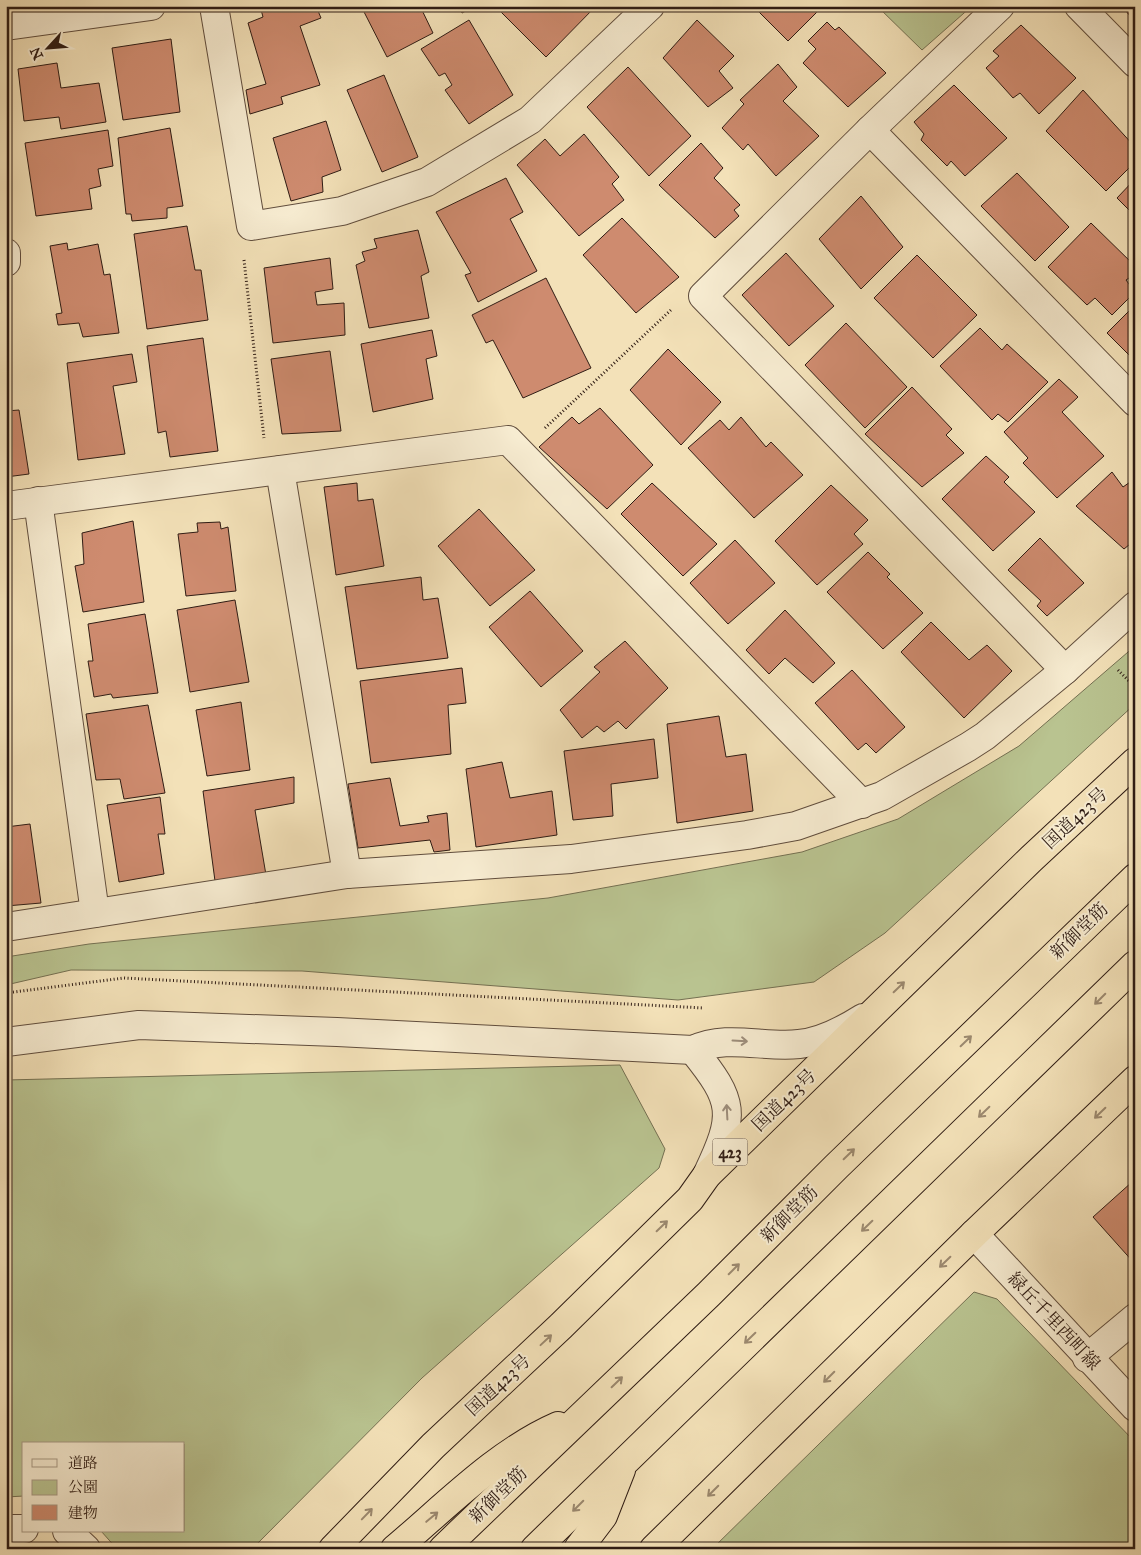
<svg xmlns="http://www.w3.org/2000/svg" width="1141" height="1555" viewBox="0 0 1141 1555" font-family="'IM FELL Great Primer','Noto Serif JP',serif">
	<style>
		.green { fill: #b9c390; stroke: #747052 }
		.building { fill: #ce8b6f; stroke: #2f1c14 }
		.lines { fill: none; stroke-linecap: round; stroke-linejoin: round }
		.minor-casing { stroke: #604d3d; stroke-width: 30 }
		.highway-casing { stroke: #2f1c14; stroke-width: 30 }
		.path { stroke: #2f1c14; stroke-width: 3; stroke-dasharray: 1 2.5; stroke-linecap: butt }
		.minor { stroke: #f7ecd1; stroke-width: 28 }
		.highway { stroke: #f3e1b8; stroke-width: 28 }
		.oneway { stroke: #9b886e }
		.oneway2 { stroke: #9d8e7c }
		.labels { text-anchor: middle; stroke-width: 4; stroke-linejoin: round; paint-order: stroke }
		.shield { fill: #f7ecd1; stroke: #6b5a4d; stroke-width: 1 }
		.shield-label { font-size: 16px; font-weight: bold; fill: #2f1c14 }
		.street-label { font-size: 18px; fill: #2f1c14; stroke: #f7ecd1 }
	</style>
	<rect width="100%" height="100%" fill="#f3e1b8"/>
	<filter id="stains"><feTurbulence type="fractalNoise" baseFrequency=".004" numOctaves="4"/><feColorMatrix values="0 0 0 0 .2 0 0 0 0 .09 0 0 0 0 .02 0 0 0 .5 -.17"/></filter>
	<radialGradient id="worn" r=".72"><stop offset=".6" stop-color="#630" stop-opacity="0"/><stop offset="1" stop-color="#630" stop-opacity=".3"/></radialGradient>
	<!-- green -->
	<g class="green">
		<polygon points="877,6 972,6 922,50"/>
		<polygon points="1135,646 1135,704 885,933 814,982 678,1000 302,971 71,970 6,985 6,957 89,944 548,898 802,852 898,819 1019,746"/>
		<polygon points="620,1065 665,1149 659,1168 422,1378 252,1549 117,1549 101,1531 184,1531 184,1444 24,1444 24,1496 6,1497 6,1080"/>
		<polygon points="974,1292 997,1299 1135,1442 1135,1549 712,1549"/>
	</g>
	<!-- building -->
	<g class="building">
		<polygon points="260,6 316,6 321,18 300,26 320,85 281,97 283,104 250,114 246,90 266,84 248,23 263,17"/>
		<polygon points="361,6 420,6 433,33 387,57"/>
		<polygon points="458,6 475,6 462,13"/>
		<polygon points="504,6 596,6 546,57 500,11"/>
		<polygon points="753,6 823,6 788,41"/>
		<polygon points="1121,6 1135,6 1135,21"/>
		<polygon points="469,20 513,95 469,124 445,90 452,85 445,73 439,76 421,49"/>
		<polygon points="697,20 734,56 719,71 733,88 708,107 663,58"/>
		<polygon points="827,22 835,30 839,27 886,73 848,107 803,63 816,49 808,41"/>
		<polygon points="1021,25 1076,78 1039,114 1020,93 1013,98 986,68 999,56 993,51"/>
		<polygon points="171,39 180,112 123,120 112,48"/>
		<polygon points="57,63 61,88 99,83 106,122 61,129 59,117 24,121 18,69"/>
		<polygon points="778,64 797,87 783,101 819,136 776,176 748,144 743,150 722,128 744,104 740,100"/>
		<polygon points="628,67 691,136 649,176 587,107"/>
		<polygon points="384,75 418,157 382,172 347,90"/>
		<polygon points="954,85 1007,138 965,176 951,161 947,166 921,140 924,134 914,122"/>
		<polygon points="1083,90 1135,147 1135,162 1106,191 1046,131"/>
		<polygon points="326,121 341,170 322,177 323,192 291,201 273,138"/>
		<polygon points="170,128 183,206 167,208 167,218 132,221 131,214 126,214 118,138"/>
		<polygon points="108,130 113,166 98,169 101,186 89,189 92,209 36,216 25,143"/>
		<polygon points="584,134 619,177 612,184 624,200 579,236 517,165 545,139 560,156"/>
		<polygon points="701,143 723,168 714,178 740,205 734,210 739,216 715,238 659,185"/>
		<polygon points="1017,173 1069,227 1035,261 981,206"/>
		<polygon points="506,178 523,212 510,219 537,271 478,302 465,275 471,273 436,212"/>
		<polygon points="1135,179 1135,216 1117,198"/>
		<polygon points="861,196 903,247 861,289 819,239"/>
		<polygon points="622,218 679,277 636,313 583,255"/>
		<polygon points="1091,223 1135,266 1135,274 1126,280 1135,292 1112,315 1095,298 1087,305 1048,267"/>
		<polygon points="187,226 195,270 201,270 208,320 147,329 134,234"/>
		<polygon points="418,230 429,272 421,276 429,318 369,328 356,265 365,261 362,252 377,248 374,239"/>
		<polygon points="67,243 68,250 98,244 104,275 110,274 119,333 83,337 79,323 58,325 56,314 62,313 50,246"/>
		<polygon points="786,253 834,306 789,346 742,295"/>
		<polygon points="917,255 977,315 933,358 874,298"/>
		<polygon points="330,258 333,289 315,292 317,305 344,303 345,335 273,343 264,268"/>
		<polygon points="546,278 591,368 523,398 493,340 486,343 472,315"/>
		<polygon points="1135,305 1135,361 1107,333"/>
		<polygon points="846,323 907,387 865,428 805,365"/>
		<polygon points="980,328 1002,350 1007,344 1048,382 1008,422 998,414 992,420 940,366"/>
		<polygon points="432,330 437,356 426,359 433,399 373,412 361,344"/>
		<polygon points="203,338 218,451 170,457 166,431 158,433 147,346"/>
		<polygon points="668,349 721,402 681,445 630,390"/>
		<polygon points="330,351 341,431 282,434 271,359"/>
		<polygon points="132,354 137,382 113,386 125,454 78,460 67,363"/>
		<polygon points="1059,379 1078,397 1062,412 1104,456 1057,498 1023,463 1028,458 1004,432"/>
		<polygon points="912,387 952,429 946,435 964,453 922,487 865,434"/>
		<polygon points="600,408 653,465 607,509 539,447 572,417 579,424"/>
		<polygon points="19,410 29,474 6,477 6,411"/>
		<polygon points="741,417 766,447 771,442 803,475 754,518 688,448 720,420 729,430"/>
		<polygon points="986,456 1009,477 1004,482 1035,512 993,551 942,499"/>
		<polygon points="1112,472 1123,487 1133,480 1135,482 1135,540 1124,549 1076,506"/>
		<polygon points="357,483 358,501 373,499 384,566 336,575 324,487"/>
		<polygon points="652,483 717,544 683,576 621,514"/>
		<polygon points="831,485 868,520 854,534 863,544 817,585 775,541"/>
		<polygon points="479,509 535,570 490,606 438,546"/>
		<polygon points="133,521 144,602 83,612 75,566 84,564 82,533"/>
		<polygon points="220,522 221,529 228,527 236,591 186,596 178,534 198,532 197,523"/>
		<polygon points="1040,538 1084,583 1047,616 1037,606 1041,601 1008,570"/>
		<polygon points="735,540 775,583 728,624 690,583"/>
		<polygon points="868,552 890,574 887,577 923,613 883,649 827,592"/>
		<polygon points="421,577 423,600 438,598 448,658 357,669 345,587"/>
		<polygon points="530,591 583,651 541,687 489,627"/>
		<polygon points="235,600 249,682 190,692 177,610"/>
		<polygon points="785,610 835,663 813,683 785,658 769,674 746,650"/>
		<polygon points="145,614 158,693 113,698 111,694 94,697 88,661 93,661 88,624"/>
		<polygon points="931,622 969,660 987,645 1012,671 964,718 901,652"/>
		<polygon points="625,641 668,688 626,729 618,721 604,732 597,726 582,738 560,710 600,672 594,667"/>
		<polygon points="462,668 466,703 448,705 451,754 371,763 360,681"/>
		<polygon points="852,670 905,727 876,753 866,743 858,750 815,703"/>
		<polygon points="6,679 11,713 6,714"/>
		<polygon points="241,702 250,770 207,776 196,710"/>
		<polygon points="148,705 165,793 124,799 120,779 96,780 86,714"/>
		<polygon points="719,716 726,757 746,754 753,811 677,823 667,724"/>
		<polygon points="654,739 658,778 611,784 613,816 573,820 564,751"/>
		<polygon points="502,762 510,798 552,791 557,835 476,847 466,769"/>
		<polygon points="6,763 11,806 6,806"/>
		<polygon points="294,777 294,803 255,810 266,875 215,881 203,791"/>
		<polygon points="390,778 400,826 429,822 427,816 447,813 450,850 434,852 430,840 358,848 348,784"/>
		<polygon points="160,797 165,834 158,834 164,874 119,882 107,805"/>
		<polygon points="30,824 41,903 6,906 6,827"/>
		<polygon points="1132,1182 1135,1186 1135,1264 1093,1217"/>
	</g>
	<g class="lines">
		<!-- minor casing -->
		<g class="minor-casing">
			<g id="minor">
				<polyline points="214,6 251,226 342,211 427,182 530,120 650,6"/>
				<polyline points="1000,6 870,130 703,296 1065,670"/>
				<polyline points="1079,6 1135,63"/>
				<polyline points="6,26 151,6"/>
				<polyline points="870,130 1135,402"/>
				<polyline points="6,253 6,262"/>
				<polyline points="280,470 347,874"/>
				<polyline points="38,501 95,913"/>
				<polyline points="6,506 508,440 862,804"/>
				<polyline points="6,927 347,874 571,859 747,835 796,826 882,796 968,747 985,736 1065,670 1135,606"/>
				<path d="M 6,1042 L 139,1025 L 337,1032 L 693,1050 C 728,1034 762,1048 799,1044 C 822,1042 844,1030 863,1018"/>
				<path d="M 693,1050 C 735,1102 736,1114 707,1175"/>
				<polyline points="974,1234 1135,1407"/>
				<polyline points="1087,1358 1135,1318"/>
				<polyline points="6,1529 24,1529"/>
				<polyline points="67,1531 86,1549"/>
			</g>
		</g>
		<!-- highway casing -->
		<g class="highway-casing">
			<g id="highway">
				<polyline points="333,1549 433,1446 561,1326 690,1199 707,1175 1031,859 1135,762"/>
				<path d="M 395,1549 C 445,1507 498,1452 558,1426"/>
				<polyline points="443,1549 709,1294 837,1166 1135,878"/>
				<polyline points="535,1549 1135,965"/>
				<polyline points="578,1549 603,1516 621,1470"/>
				<polyline points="654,1549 974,1234 1135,1080"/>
			</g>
		</g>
		<!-- path -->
		<g class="path">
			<polyline points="244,260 264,438"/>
			<polyline points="545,428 672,309"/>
			<polyline points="1118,670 1135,687"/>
			<polyline points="6,993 124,978 704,1008"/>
		</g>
		<!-- minor -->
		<use href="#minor" class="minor"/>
		<!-- highway -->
		<use href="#highway" class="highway"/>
	</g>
	<!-- one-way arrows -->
	<defs><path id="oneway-shaft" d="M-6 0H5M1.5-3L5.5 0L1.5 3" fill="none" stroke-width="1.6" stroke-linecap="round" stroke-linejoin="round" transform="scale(1.25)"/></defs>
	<g class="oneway">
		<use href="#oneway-shaft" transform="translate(899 987) rotate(-44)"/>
		<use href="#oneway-shaft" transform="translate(1100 999) rotate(135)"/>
		<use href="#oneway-shaft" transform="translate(966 1041) rotate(-44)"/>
		<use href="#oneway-shaft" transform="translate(984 1112) rotate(136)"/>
		<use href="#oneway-shaft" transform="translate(1100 1113) rotate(136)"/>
		<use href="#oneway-shaft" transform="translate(849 1154) rotate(-44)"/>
		<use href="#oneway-shaft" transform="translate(662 1226) rotate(-44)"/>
		<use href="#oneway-shaft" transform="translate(867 1226) rotate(136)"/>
		<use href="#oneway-shaft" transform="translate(945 1262) rotate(136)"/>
		<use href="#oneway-shaft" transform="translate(734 1269) rotate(-45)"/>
		<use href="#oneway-shaft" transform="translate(750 1338) rotate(136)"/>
		<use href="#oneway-shaft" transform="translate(546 1340) rotate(-43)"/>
		<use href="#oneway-shaft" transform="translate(829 1377) rotate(135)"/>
		<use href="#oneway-shaft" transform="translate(617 1382) rotate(-44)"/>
		<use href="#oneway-shaft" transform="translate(713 1491) rotate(135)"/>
		<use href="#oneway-shaft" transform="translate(578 1506) rotate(135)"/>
		<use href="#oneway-shaft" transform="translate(367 1514) rotate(-46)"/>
		<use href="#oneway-shaft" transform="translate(432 1517) rotate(-40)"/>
	</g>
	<g class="oneway2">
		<use href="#oneway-shaft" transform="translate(740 1041) rotate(3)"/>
		<use href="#oneway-shaft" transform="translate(727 1112) rotate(-93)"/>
	</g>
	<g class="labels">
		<!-- shield labels -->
		<rect class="shield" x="712.5" y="1138.5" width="35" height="27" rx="4"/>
		<g class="shield-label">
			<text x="730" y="1158">423</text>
		</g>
		<!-- street labels -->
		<g class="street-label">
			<text transform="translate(1075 818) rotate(-43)" y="6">国道423号</text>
			<text transform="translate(1079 931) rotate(-44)" y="6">新御堂筋</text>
			<text transform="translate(784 1100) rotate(-44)" y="6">国道423号</text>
			<text transform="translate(789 1214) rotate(-45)" y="6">新御堂筋</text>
			<text transform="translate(1054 1321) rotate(47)" y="6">緑丘千里西町線</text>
			<text transform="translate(498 1385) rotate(-43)" y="6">国道423号</text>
			<text transform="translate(498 1495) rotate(-44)" y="6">新御堂筋</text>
		</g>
	</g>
	<!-- margin -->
	<rect width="1141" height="1555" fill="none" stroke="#f3e1b8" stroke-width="25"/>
	<rect x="8" y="8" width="1126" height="1540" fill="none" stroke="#2f1c14" stroke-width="2.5"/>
	<rect x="12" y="12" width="1116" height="1530" fill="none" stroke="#2f1c14"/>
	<!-- legend -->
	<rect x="22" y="1442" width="162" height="90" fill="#f7ecd1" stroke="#a79985"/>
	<rect x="32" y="1459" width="25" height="8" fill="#f7ecd1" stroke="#a79985"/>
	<text x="68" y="1468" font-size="15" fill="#2f1c14">道路</text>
	<rect x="32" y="1480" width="25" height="15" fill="#b9c390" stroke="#a79985"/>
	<text x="68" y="1492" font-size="15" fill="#2f1c14">公園</text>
	<rect x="32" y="1505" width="25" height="15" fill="#ce8b6f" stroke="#a79985"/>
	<text x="68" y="1518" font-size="15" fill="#2f1c14">建物</text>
	<!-- north arrow -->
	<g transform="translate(48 48) rotate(244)" stroke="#f7ecd1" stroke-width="4" paint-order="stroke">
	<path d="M0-4L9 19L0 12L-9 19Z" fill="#2f1c14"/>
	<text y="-8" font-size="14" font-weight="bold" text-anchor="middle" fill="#2f1c14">N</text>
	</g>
	<rect width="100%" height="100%" filter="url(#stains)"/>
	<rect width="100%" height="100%" fill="url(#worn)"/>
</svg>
